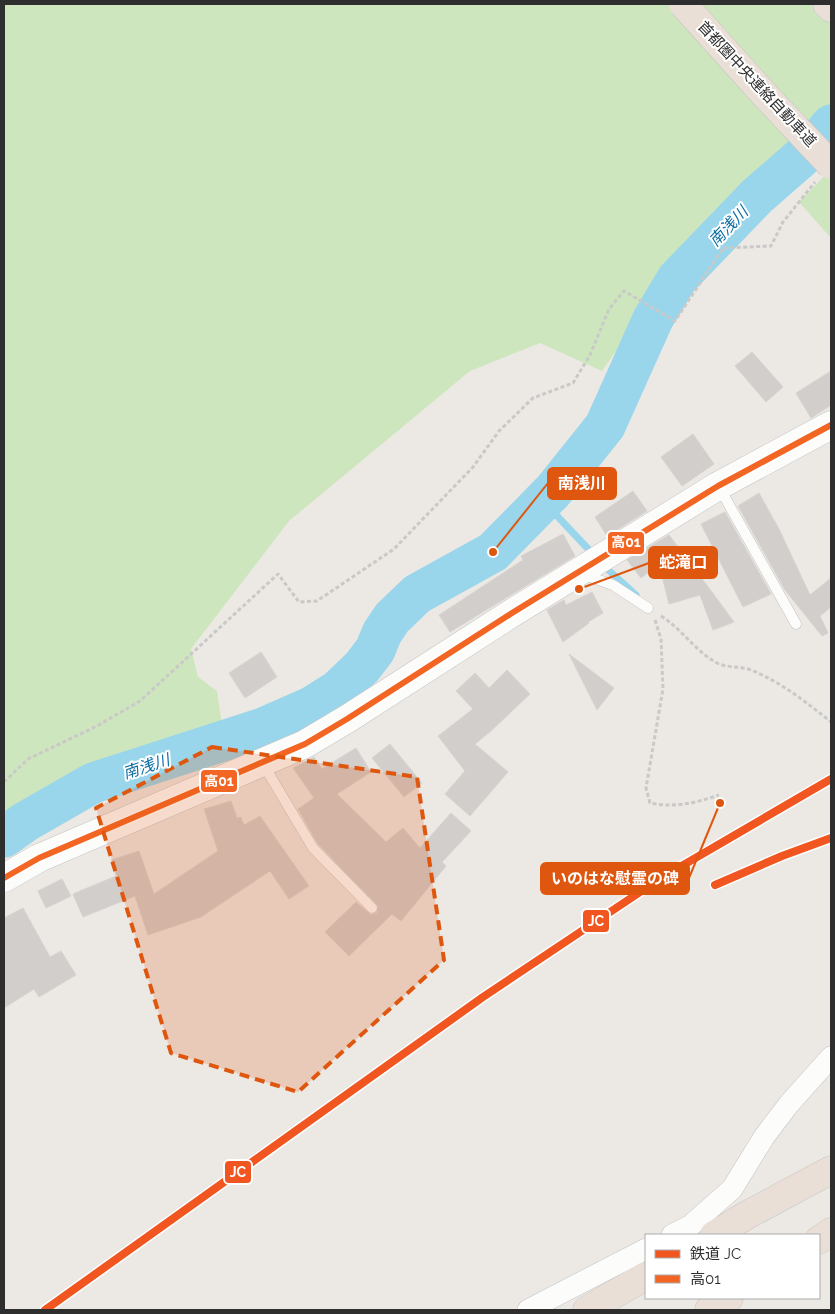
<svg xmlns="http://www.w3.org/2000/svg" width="835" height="1314" viewBox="0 0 835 1314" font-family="Raleway,'Noto Sans JP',sans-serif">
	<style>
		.green { fill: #cee6be }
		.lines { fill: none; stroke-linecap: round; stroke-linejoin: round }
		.stream { stroke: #99d6ec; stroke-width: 7 }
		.river { stroke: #99d6ec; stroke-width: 41 }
		.building { fill: #d1cecb; stroke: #d7d4d0 }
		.service-casing { stroke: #c5c4c5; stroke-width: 11 }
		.minor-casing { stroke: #c5c4c5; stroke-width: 22 }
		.secondary-casing { stroke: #c5c4c5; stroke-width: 29 }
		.motorway-casing { stroke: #c6c5c4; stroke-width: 29 }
		.path { stroke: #c9c9c8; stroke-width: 3; stroke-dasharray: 4 2.5; stroke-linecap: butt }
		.service { stroke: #fcfcfb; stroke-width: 10 }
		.minor { stroke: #fcfcfb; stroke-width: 21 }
		.secondary { stroke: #fcfcfb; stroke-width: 28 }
		.motorway { stroke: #eadfd6; stroke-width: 28 }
		.motorway-bridge-casing { stroke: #c6c5c4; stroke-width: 29; stroke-linecap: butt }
		.motorway-bridge { stroke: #eadfd6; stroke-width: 28 }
		.bus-1-casing { stroke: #fff; stroke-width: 10 }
		.bus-1 { stroke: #f26522; stroke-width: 6 }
		.rail-1-casing { stroke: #fff; stroke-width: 11 }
		.rail-1 { stroke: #f15620; stroke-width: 8 }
		.marked { fill: #df570e; fill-opacity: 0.2; stroke: #df570e; stroke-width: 4; stroke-dasharray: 10 6; stroke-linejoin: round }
		.labels { text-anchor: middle; stroke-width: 4; stroke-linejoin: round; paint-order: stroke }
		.street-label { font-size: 15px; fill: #2e2e2e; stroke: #fff }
		.water-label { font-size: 16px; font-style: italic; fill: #0d6fa3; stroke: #fff }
		.leader { fill: none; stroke: #df570e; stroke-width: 2 }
		.callout-dot { fill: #df570e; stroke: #fff; stroke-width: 2 }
		.callout { fill: #df570e; stroke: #df570e; stroke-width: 2 }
		.callout-label { font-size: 16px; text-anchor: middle; font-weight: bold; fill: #fff }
		.line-badge { stroke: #fff; stroke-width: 2 }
		.badge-label { font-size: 14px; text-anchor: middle; font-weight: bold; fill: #fff }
	</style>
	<rect width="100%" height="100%" fill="#ece8e4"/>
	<!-- green -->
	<g class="green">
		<polygon points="4,4 831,4 831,101 822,119 713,212 602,371 540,343 470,371 289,521 191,649 198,677 217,691 222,725 129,756 4,845"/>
		<polygon points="831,169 831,238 799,202"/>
	</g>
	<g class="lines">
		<!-- stream -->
		<g class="stream">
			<polyline points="543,501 592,553"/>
			<polyline points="604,566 636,595"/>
		</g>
		<!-- river -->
		<polyline class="river" points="4,837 25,822 93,783 263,728 311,707 338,690 362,667 375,650 382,633 392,618 417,594 493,552 553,491 605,426 653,319 677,279 757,196 812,148 831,125"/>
	</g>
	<!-- building -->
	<g class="building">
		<polygon points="752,352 783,387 766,402 735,366"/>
		<polygon points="831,371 831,405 811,418 796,393"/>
		<polygon points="693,434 714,464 682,486 661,457"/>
		<polygon points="633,491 647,511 607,536 595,517"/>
		<polygon points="759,493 779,529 810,595 831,578 831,607 820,616 828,633 822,636 785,590 738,506"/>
		<polygon points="725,512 771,594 743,607 701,524"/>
		<polygon points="563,534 575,556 450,632 439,615 523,560 521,556"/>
		<polygon points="669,535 712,592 734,622 713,630 700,595 669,604 659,564 641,578 627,560"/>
		<polygon points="592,592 603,613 588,622 589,623 563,642 547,610 564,600 566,605"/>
		<polygon points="261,652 277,677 245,698 229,673"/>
		<polygon points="569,654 614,688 597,710"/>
		<polygon points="507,670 530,694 491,731 475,744 508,772 470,816 445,794 465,771 438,736 473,709 456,691 475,673 489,688"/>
		<polygon points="390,744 422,783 404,797 372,758"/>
		<polygon points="356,748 371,772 337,794 386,842 403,828 420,848 451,813 471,831 442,862 446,866 401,921 392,914 349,956 325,932 356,902 371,915 377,913 378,906 318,844 298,809 314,798 293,768 314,757 322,769"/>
		<polygon points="231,801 237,818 241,817 244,825 260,816 309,886 289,899 270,871 201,917 148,935 135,896 83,917 73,894 116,876 111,860 139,851 154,894 218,851 204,809"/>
		<polygon points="62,879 71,896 46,908 38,891"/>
		<polygon points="23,908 50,957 61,951 76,975 39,997 34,989 4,1008 4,918"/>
	</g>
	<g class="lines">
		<!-- service casing -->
		<g class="service-casing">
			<g id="service">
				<polyline points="719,487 796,624"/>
				<polyline points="582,574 613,585 648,608"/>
				<polyline points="263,764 313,848 372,908"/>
			</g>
		</g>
		<!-- minor casing -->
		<g class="minor-casing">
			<g id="minor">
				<polyline points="672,1235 690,1226 732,1189 764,1137 789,1104 831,1057"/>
				<polyline points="528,1310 646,1249"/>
			</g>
		</g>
		<!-- secondary casing -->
		<g class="secondary-casing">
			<polyline id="secondary" points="4,878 39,858 305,744 347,719 512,613 718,486 831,425"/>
		</g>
		<!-- motorway casing -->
		<g class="motorway-casing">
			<g id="motorway">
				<polyline points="827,4 831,8"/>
				<polyline points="714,1235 747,1215 831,1170"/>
				<polyline points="819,1240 831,1232"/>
				<polyline points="587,1310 646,1276"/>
				<polyline points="709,1310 729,1298"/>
			</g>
		</g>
		<!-- path -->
		<g class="path">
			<path d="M 661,616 C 682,629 695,651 717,663 C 727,668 740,666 751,670 C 781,682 806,702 831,722"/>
			<path d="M 655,620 L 661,639 L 663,689 L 646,788 L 650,803 C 674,808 696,803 719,795"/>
			<polyline points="4,782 28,759 97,726 140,701 278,574 299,602 317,601 394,549 473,467 499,431 533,398 573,383 590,355 609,309 624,291 675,321 723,248 771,246 783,222 815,182"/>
		</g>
		<!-- service -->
		<use href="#service" class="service"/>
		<!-- minor -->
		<use href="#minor" class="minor"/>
		<!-- secondary -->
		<use href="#secondary" class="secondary"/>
		<!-- motorway -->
		<use href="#motorway" class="motorway"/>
		<!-- motorway-bridge casing -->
		<g class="motorway-bridge-casing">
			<polyline id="motorway-bridge" points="683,4 763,93 831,165"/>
		</g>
		<!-- motorway-bridge -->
		<use href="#motorway-bridge" class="motorway-bridge"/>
		<!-- bus-1 casing -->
		<g class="bus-1-casing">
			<polyline id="bus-1" points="4,878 39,858 305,744 347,719 512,613 718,486 831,425"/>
		</g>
		<!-- bus-1 -->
		<use href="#bus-1" class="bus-1"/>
		<!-- rail-1 casing -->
		<g class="rail-1-casing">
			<g id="rail-1">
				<polyline points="715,885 782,856 831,838"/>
				<polyline points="45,1310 483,997 661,878 831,779"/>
			</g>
		</g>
		<!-- rail-1 -->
		<use href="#rail-1" class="rail-1"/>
	</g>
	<!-- marked area -->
	<path class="marked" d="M 212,747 L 417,777 L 444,960 L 298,1092 L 171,1053 L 96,808 Z"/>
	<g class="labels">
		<!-- street labels -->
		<g class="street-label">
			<text transform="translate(757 84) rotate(47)" y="5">首都圏中央連絡自動車道</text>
		</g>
		<!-- water labels -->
		<g class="water-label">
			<text transform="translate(728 226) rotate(-46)" y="6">南浅川</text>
			<text transform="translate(146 766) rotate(-18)" y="6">南浅川</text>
		</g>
	</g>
	<!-- callouts -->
	<path class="leader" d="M493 552L548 483M579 589L649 563M720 803L689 878"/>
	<g class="callout-dot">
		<circle cx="493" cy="552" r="5"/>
		<circle cx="579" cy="589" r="5"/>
		<circle cx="720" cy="803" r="5"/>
	</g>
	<g class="callout">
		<rect x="548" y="468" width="68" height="31" rx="5"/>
		<rect x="649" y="547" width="68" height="31" rx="5"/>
		<rect x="541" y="863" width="148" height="31" rx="5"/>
	</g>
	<g class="callout-label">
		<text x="582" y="489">南浅川</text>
		<text x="683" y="568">蛇滝口</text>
		<text x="615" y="884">いのはな慰霊の碑</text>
	</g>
	<g class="line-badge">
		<rect x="607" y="531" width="38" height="24" rx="5" fill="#f26522"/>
		<rect x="200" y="769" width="38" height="24" rx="5" fill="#f26522"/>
		<rect x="582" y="909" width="28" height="24" rx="5" fill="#f15620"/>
		<rect x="224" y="1160" width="28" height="24" rx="5" fill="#f15620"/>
	</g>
	<g class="badge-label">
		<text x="626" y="547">高01</text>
		<text x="219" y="786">高01</text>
		<text x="596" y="926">JC</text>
		<text x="238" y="1177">JC</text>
	</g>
	<!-- border -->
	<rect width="835" height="1314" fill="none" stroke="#2e2e2e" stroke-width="10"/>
	<!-- legend -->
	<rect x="645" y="1234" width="175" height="65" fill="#ffffff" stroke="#ababab"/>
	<rect x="655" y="1250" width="25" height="8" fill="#f15620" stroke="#ababab"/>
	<text x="690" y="1259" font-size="15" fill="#2e2e2e">鉄道 JC</text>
	<rect x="655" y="1275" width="25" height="8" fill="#f26522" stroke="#ababab"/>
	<text x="690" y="1284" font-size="15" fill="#2e2e2e">高01</text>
</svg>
